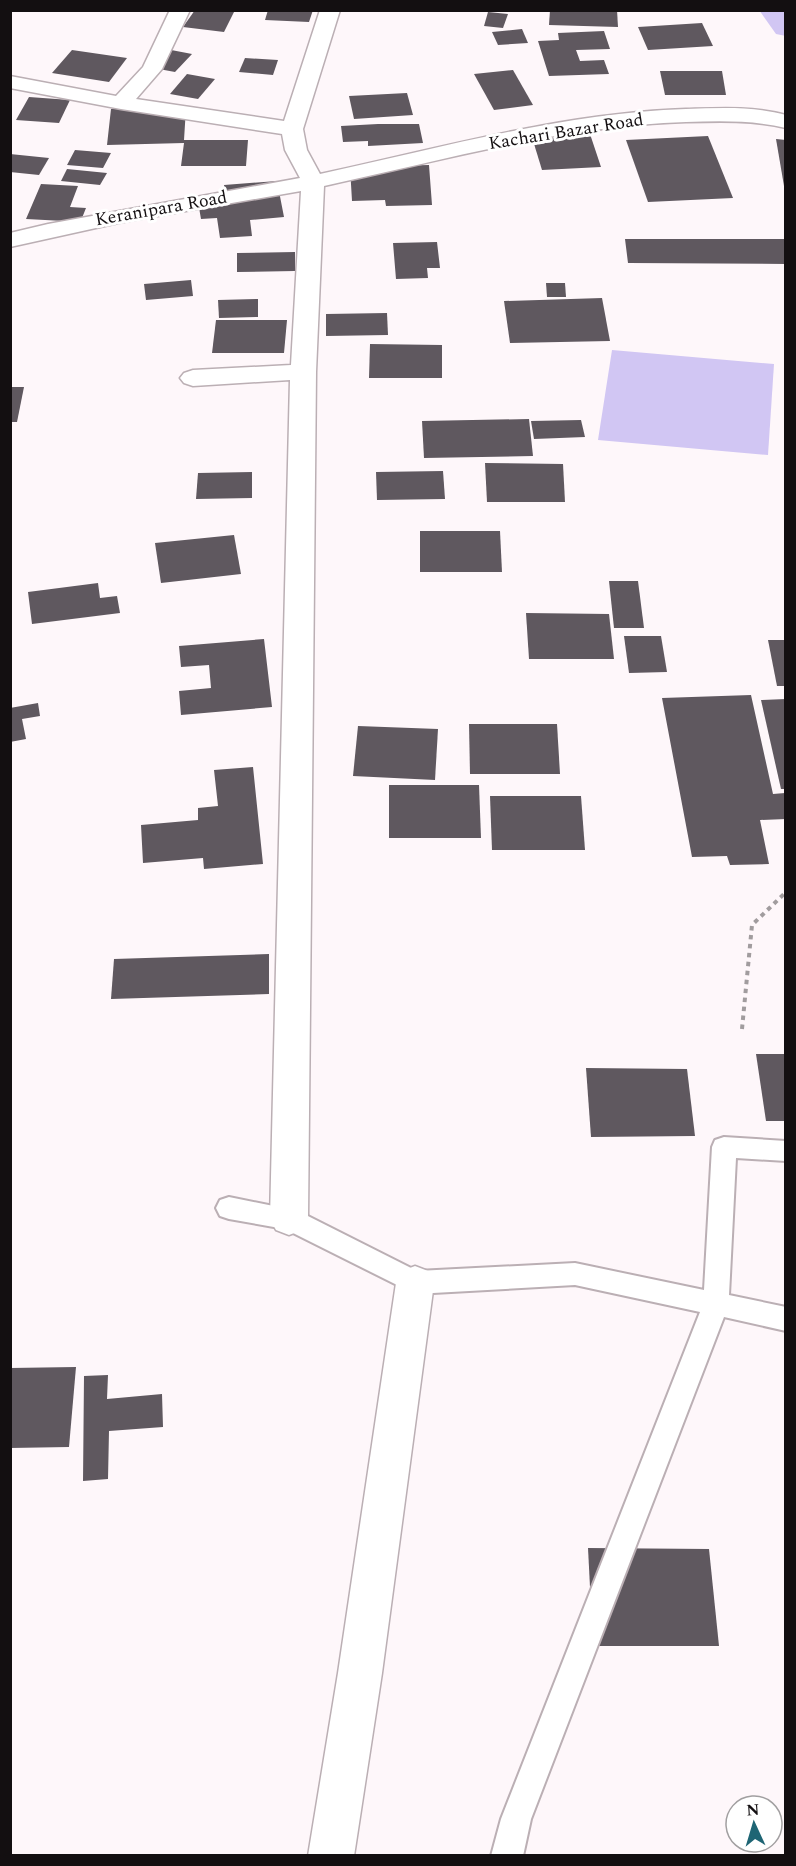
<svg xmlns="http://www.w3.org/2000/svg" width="796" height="1866" viewBox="0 0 796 1866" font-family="Spectral,serif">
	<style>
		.water { fill: #d1c6f3 }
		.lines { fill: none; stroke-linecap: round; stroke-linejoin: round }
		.canal { fill: #d1c6f3; fill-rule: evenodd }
		.building { fill: #5f585f }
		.service-casing { stroke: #bbafb4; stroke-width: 4 }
		.minor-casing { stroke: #bbafb4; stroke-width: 3 }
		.path { stroke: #a19c9e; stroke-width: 4; stroke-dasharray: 4.5 4.5; stroke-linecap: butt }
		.service { fill: #fff; fill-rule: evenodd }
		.minor { fill: #fff; fill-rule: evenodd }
		.labels { text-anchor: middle; stroke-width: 6; stroke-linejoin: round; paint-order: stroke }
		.far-street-label { font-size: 18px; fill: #130f11; stroke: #fff }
	</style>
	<rect width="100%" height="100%" fill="#fef7fa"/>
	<!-- water -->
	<polygon class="water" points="612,350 774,364 768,455 598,440"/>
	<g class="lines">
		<!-- canal -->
		<polygon class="canal" points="759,10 786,10 786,36 776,34"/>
	</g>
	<!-- building -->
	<g class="building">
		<polygon points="195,10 235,10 224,32 183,27"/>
		<polygon points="268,10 313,10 309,22 265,20"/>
		<polygon points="550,10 617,10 618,27 549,25"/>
		<polygon points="488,12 508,14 503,28 484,26"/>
		<polygon points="702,23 713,46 648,50 638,27"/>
		<polygon points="522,29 528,43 498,45 492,32"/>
		<polygon points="604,31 610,49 576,50 580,61 604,60 609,74 549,76 538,41 559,40 558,33"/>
		<polygon points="166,49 192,54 175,72 148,67"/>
		<polygon points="72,50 127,58 109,82 52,73"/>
		<polygon points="245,58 278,60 273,75 239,72"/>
		<polygon points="513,70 533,105 494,110 474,74"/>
		<polygon points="660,71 722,71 726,95 665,95"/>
		<polygon points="187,74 215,79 198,99 170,94"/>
		<polygon points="407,93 413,115 354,119 349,96"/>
		<polygon points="29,97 70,100 59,123 16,120"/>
		<polygon points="186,108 184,140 248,140 246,166 181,166 184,143 107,145 111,109"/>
		<polygon points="378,124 419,124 423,143 368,146 368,141 343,142 341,126"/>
		<polygon points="589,131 601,167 542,170 531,134"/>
		<polygon points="708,136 733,198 648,202 626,140"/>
		<polygon points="776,139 786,140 786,186 784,186"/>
		<polygon points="75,150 111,153 103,168 67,165"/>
		<polygon points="10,154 49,158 39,175 10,172"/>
		<polygon points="429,165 432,205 386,206 385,200 352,201 350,167"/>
		<polygon points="67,169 107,173 100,185 61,181"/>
		<polygon points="277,181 284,217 250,220 252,236 220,238 217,218 201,219 198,202 226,199 224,185"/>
		<polygon points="41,184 78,186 70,207 86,208 82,218 64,221 26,219"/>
		<polygon points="625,239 786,239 786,264 628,263"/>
		<polygon points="437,242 440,268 427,268 428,278 396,279 393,243"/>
		<polygon points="295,252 295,271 237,272 237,253"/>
		<polygon points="191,280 193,296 146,300 144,284"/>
		<polygon points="546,283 565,283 566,297 547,297"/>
		<polygon points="602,298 610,341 510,343 504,301"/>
		<polygon points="258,299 258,317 219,318 218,300"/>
		<polygon points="387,313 388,335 326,336 326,314"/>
		<polygon points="216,320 287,320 284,353 212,353"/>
		<polygon points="370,344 442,345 442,378 369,378"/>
		<polygon points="10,387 24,387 17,422 10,422"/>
		<polygon points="529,419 533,456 424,458 422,421"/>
		<polygon points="581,420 585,437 534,439 531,421"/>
		<polygon points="485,463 563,464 565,502 487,502"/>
		<polygon points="443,471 445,499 377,500 376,472"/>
		<polygon points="252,472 252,498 196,499 198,473"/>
		<polygon points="420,531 500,531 502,572 420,572"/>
		<polygon points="234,535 241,574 161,583 155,543"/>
		<polygon points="609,581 638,581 644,628 614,628"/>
		<polygon points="98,583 100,598 117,596 120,613 32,624 28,592"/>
		<polygon points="526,613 609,614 614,659 529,659"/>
		<polygon points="624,636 661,636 667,672 629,673"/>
		<polygon points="264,639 272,707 181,715 179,691 211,688 209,665 181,667 179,646"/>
		<polygon points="768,640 786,640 786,686 777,686"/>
		<polygon points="751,695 773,794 785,793 786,819 760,820 769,864 730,865 727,856 692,857 662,698"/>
		<polygon points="786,699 786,789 781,789 761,700"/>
		<polygon points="38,703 40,716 22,719 26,739 10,742 10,708"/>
		<polygon points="469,724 557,724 560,774 470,774"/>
		<polygon points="358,726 438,729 435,780 353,776"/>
		<polygon points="253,767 263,864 204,869 203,858 143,863 141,825 198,820 198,808 218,806 214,770"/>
		<polygon points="389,785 479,785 481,838 389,838"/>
		<polygon points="490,796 581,796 585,850 492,850"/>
		<polygon points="269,954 269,994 111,999 114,959"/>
		<polygon points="756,1054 786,1054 786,1121 766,1121"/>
		<polygon points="586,1068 687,1069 695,1136 591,1137"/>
		<polygon points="76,1367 69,1447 10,1448 10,1368"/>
		<polygon points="108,1375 107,1399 162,1394 163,1427 109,1431 108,1479 83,1481 84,1376"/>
		<polygon points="588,1548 709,1549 719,1646 593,1646"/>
	</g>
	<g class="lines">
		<!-- service casing -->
		<g class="service-casing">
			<polygon id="service" points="724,1137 786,1141 786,1161 736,1158 729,1295 786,1307 786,1331 724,1317 531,1819 523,1856 491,1856 501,1819 700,1312 575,1285 415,1294 285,1229 229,1219 220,1216 216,1208 220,1200 229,1197 298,1211 417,1271 575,1263 704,1290 712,1147 715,1140"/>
		</g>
		<!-- minor casing -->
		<g class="minor-casing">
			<g id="minor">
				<path d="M 170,10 L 190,10 L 162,69 L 136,99 L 284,121 L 320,10 L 340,10 L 303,129 L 307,150 L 320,174 C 441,148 562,113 686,109 C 720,108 753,106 786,115 L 786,128 C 752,120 720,121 686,122 C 563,126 444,160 324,186 L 316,372 L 308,1219 L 302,1230 L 289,1235 L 276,1230 L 270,1219 L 290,380 L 193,386 L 184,383 L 180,378 L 184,373 L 193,370 L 291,365 L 301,191 L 123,222 L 10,247 L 10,233 L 48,224 L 300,178 L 285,150 L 282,134 L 121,109 L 10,88 L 10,76 L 116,96 L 143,67 Z"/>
				<polygon points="415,1266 428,1271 434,1283 382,1673 354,1856 308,1856 338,1673 396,1283 402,1271"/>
			</g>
		</g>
		<!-- path -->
		<polyline class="path" points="742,1029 752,925 786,892"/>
		<!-- service -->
		<use href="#service" class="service"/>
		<!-- minor -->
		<use href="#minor" class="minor"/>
	</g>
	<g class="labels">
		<!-- far-street labels -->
		<g class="far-street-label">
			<text transform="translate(566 131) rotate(-9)" y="6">Kachari Bazar Road</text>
			<text transform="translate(161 208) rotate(-10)" y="6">Keranipara Road</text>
		</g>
	</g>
	<!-- border -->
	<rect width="796" height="1866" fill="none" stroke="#130f11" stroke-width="24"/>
	<!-- north arrow -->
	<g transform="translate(754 1824) rotate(356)"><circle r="28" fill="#ffffff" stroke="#a19fa0" stroke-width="1.5"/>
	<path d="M0-4.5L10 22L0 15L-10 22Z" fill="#1e6574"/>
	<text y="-9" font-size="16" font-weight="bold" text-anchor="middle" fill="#130f11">N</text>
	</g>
</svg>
